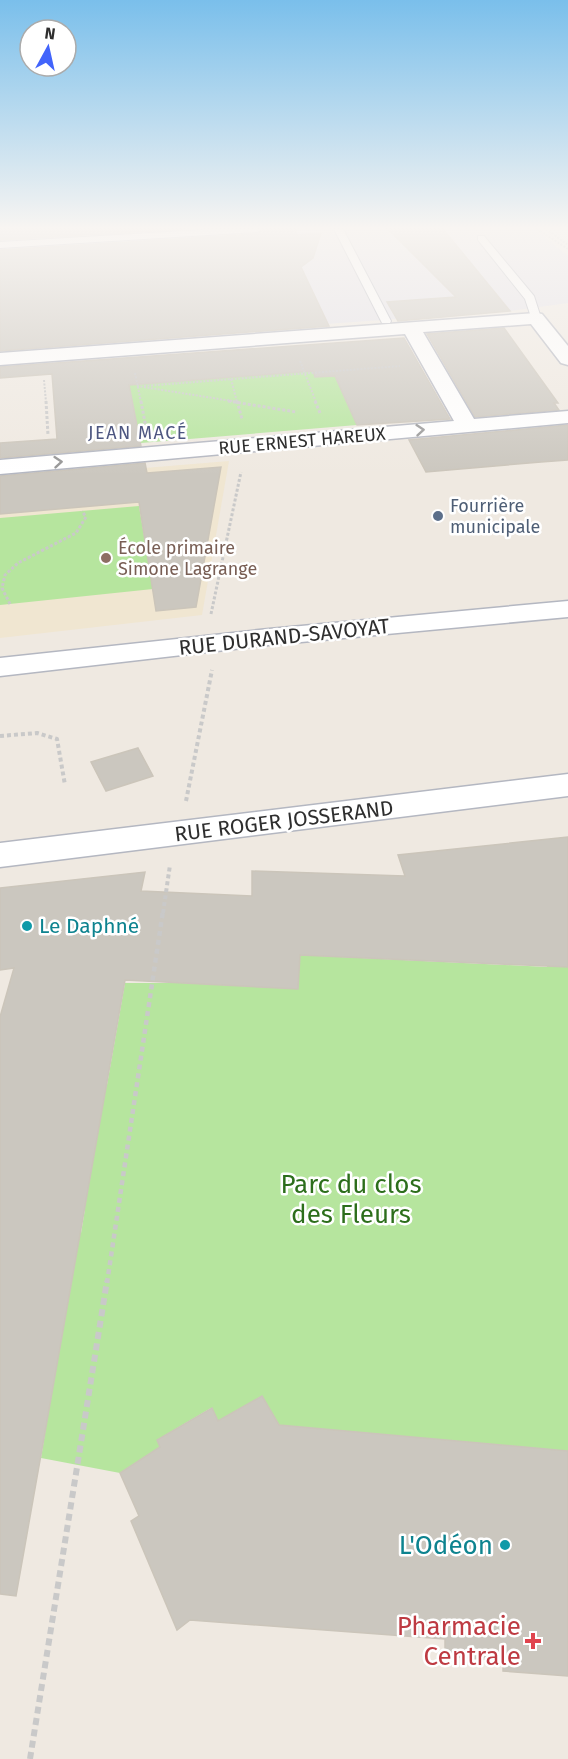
<svg xmlns="http://www.w3.org/2000/svg" width="568" height="1759" viewBox="0 0 568 1759" font-family="'Fira Sans',sans-serif">
	<style>
		.industrial { fill: #e3e1e8 }
		.education { fill: #f0e6d1 }
		.green { fill: #b6e59e }
		.building { fill: #cbc7bf; stroke: #cbc5ba; stroke-width: 1.5 }
		.lines { fill: none; stroke-linecap: round; stroke-linejoin: round }
		.lane-casing { stroke: #b4b7c1; stroke-width: 2 }
		.street-casing { stroke: #b4b7c1; stroke-width: 3 }
		.secondary-casing { stroke: #b4b7c1; stroke-width: 3 }
		.path-far4 { stroke: #c9c9c9; stroke-width: 2; stroke-dasharray: 2 1.5; stroke-linecap: butt }
		.path-far3 { stroke: #c9c9c9; stroke-width: 3; stroke-dasharray: 3 2; stroke-linecap: butt }
		.path-far2 { stroke: #c9c9c9; stroke-width: 4; stroke-dasharray: 4 3; stroke-linecap: butt }
		.path-far1 { stroke: #c9c9c9; stroke-width: 4.5; stroke-dasharray: 5 4; stroke-linecap: butt }
		.path { stroke: #c9c9c9; stroke-width: 6; stroke-dasharray: 7 4.5; stroke-linecap: butt }
		.lane { fill: #fff; fill-rule: evenodd }
		.street { fill: #fff; fill-rule: evenodd }
		.secondary { fill: #fff; fill-rule: evenodd }
		.oneway { stroke: #969696 }
		.service-dot { fill: #5c6f8a; stroke: #fff; stroke-width: 2 }
		.education-dot { fill: #8d6e63; stroke: #fff; stroke-width: 2 }
		.culture-dot { fill: #0f9aa8; stroke: #fff; stroke-width: 2 }
		.health-dot { fill: #e0444e; stroke: #fff; stroke-width: 2 }
		.labels { text-anchor: middle; stroke-width: 5; stroke-linejoin: round; paint-order: stroke }
		.far-neighbourhood-label { font-size: 18px; letter-spacing: 1.5px; fill: #4d5680; stroke: #fff }
		.far-street-label { font-size: 18px; fill: #2e2e2e; stroke: #fff }
		.far-service-label { font-size: 18px; fill: #4e5e75; stroke: #fff; text-anchor: start }
		.far-education-label { font-size: 18px; fill: #785e54; stroke: #fff; text-anchor: start }
		.street-label { font-size: 21px; fill: #2e2e2e; stroke: #fff }
		.culture-label { font-size: 21px; fill: #0d838f; stroke: #fff; text-anchor: start }
		.near-park-label { font-size: 26px; fill: #2c6e1b; stroke: #fff }
		.near-culture-label { font-size: 26px; fill: #0d838f; stroke: #fff; text-anchor: end }
		.near-health-label { font-size: 26px; fill: #be3a42; stroke: #fff; text-anchor: end }
	</style>
	<rect width="100%" height="100%" fill="#efe9e1"/>
	<!-- industrial -->
	<polygon class="industrial" points="0,229 535,229 568,256 568,303 510,311 0,347"/>
	<!-- education -->
	<polygon class="education" points="229,461 202,615 0,638 0,480"/>
	<!-- green -->
	<g class="green">
		<polygon points="342,368 363,412 352,413 357,425 141,443 139,431 126,431 118,386"/>
		<polygon points="139,506 153,589 0,605 0,518"/>
		<polygon points="568,842 568,1451 279,1425 262,1396 218,1421 211,1408 157,1440 160,1447 120,1473 41,1458 46,1427 0,1424 0,1244 64,1233 81,1233 85,1209 67,1190 107,1085 125,983 182,983 297,989 300,955 547,967"/>
	</g>
	<!-- building -->
	<g class="building">
		<polygon points="0,229 185,229 0,240"/>
		<polygon points="264,229 296,229 296,235 321,233 313,258 301,267 329,326 0,351 0,250 257,234"/>
		<polygon points="388,229 443,229 510,311 398,321 387,302 456,297"/>
		<polygon points="504,328 558,403 554,403 559,410 475,417 427,334"/>
		<polygon points="404,338 450,419 357,425 335,376 315,377 313,371 129,385 141,446 0,458 0,443 57,439 52,374 0,378 0,367"/>
		<polygon points="568,425 568,460 541,462 426,472 409,440"/>
		<polygon points="145,463 147,473 221,467 196,607 156,611 139,502 0,514 0,476"/>
		<polygon points="138,748 153,776 106,791 91,762"/>
		<polygon points="568,837 568,967 300,955 298,989 125,980 16,1596 0,1594 0,1017 14,968 0,970 0,888 145,872 141,891 252,896 252,871 405,876 398,855"/>
		<polygon points="262,1396 279,1425 568,1451 568,1676 503,1671 503,1661 445,1656 445,1639 190,1620 177,1630 131,1521 139,1516 120,1473 160,1447 157,1440 212,1408 218,1421"/>
	</g>
	<g class="lines">
		<!-- lane casing -->
		<g class="lane-casing">
			<g id="lane">
				<polygon points="217,229 262,229 257,232 0,248 0,242"/>
				<polygon points="334,229 343,229 391,321 390,323 382,323 381,321"/>
				<polygon points="478,236 484,236 534,296 541,318 540,320 532,320 525,299 478,240"/>
			</g>
		</g>
		<!-- street casing -->
		<g class="street-casing">
			<g id="street">
				<polygon points="536,313 542,314 568,346 568,365 561,363 531,324 423,332 474,419 568,411 568,423 0,474 0,460 454,421 405,334 0,365 0,353"/>
				<polygon points="568,774 568,796 0,867 0,843"/>
			</g>
		</g>
		<!-- secondary casing -->
		<g class="secondary-casing">
			<polygon id="secondary" points="568,601 568,617 269,645 0,676 0,658 269,629"/>
		</g>
		<!-- path-far4 -->
		<g class="path-far4">
			<polyline points="537,229 568,249"/>
			<polyline points="546,229 568,245"/>
			<polyline points="300,361 316,402"/>
			<polyline points="135,373 141,402"/>
			<polyline points="231,379 237,402"/>
			<polyline points="44,380 46,402"/>
			<polyline points="137,386 238,402"/>
			<polyline points="144,386 400,366"/>
		</g>
		<!-- path-far3 -->
		<g class="path-far3">
			<polyline points="46,401 48,435"/>
			<polyline points="141,401 146,428"/>
			<polyline points="228,401 296,412"/>
			<polyline points="237,401 242,419"/>
			<polyline points="315,401 320,413"/>
			<polyline points="10,604 2,588 5,575 18,563 76,533 86,517 82,511"/>
			<polyline points="211,614 241,472"/>
		</g>
		<!-- path-far2 -->
		<g class="path-far2">
			<polyline points="0,736 37,733 57,739 65,785"/>
			<polyline points="186,801 212,670"/>
			<polyline points="163,913 170,865"/>
		</g>
		<!-- path-far1 -->
		<polyline class="path-far1" points="107,1283 163,911"/>
		<!-- path -->
		<polyline class="path" points="30,1759 107,1281"/>
		<!-- lane -->
		<use href="#lane" class="lane"/>
		<!-- street -->
		<use href="#street" class="street"/>
		<!-- secondary -->
		<use href="#secondary" class="secondary"/>
	</g>
	<!-- one-way arrows -->
	<defs><path id="oneway-chevron" d="M-2-3.5L2.5 0L-2 3.5" fill="none" stroke-width="1.6" stroke-linecap="round" stroke-linejoin="round" transform="scale(1.5)"/></defs>
	<g class="oneway">
		<use href="#oneway-chevron" transform="translate(420 430) rotate(-5)"/>
		<use href="#oneway-chevron" transform="translate(58 462) rotate(-5)"/>
	</g>
	<!-- sky -->
	<linearGradient id="sky" x2="0" y2="1"><stop stop-color="#7abfeb"/><stop offset="0.48" stop-color="#f8f5f2"/><stop offset="1" stop-color="#f8f5f2" stop-opacity="0"/></linearGradient>
	<rect width="568" height="475" fill="url(#sky)"/>
	<!-- markers -->
	<circle class="service-dot" cx="438" cy="516" r="6"/>
	<circle class="education-dot" cx="106" cy="558" r="6"/>
	<g class="culture-dot">
		<circle cx="27" cy="926" r="6"/>
		<circle cx="505" cy="1545" r="6"/>
	</g>
	<path class="health-dot" d="M530 1632h6v6h6v6h-6v6h-6v-6h-6v-6h6z"/>
	<g class="labels">
		<!-- far-neighbourhood labels -->
		<g class="far-neighbourhood-label">
			<text x="138" y="439">JEAN MACÉ</text>
		</g>
		<!-- far-street labels -->
		<g class="far-street-label">
			<text transform="translate(302 441) rotate(-5)" y="6">RUE ERNEST HAREUX</text>
		</g>
		<!-- far-service labels -->
		<g class="far-service-label">
			<text x="450" y="512">Fourrière<tspan x="450" dy="21">municipale</tspan></text>
		</g>
		<!-- far-education labels -->
		<g class="far-education-label">
			<text x="118" y="554">École primaire<tspan x="118" dy="21">Simone Lagrange</tspan></text>
		</g>
		<!-- street labels -->
		<g class="street-label">
			<text transform="translate(284 637) rotate(-6)" y="7">RUE DURAND-SAVOYAT</text>
			<text transform="translate(284 821) rotate(-7)" y="7">RUE ROGER JOSSERAND</text>
		</g>
		<!-- culture labels -->
		<g class="culture-label">
			<text x="39" y="933">Le Daphné</text>
		</g>
		<!-- near-park labels -->
		<g class="near-park-label">
			<text x="351" y="1193">Parc du clos<tspan x="351" dy="30">des Fleurs</tspan></text>
		</g>
		<!-- near-culture labels -->
		<g class="near-culture-label">
			<text x="493" y="1554">L'Odéon</text>
		</g>
		<!-- near-health labels -->
		<g class="near-health-label">
			<text x="521" y="1635">Pharmacie<tspan x="521" dy="30">Centrale</tspan></text>
		</g>
	</g>
	<!-- north arrow -->
	<g transform="translate(48 48) rotate(8)"><circle r="28" fill="#ffffff" stroke="#ababab" stroke-width="1.5"/>
	<path d="M0-4.5L10 22L0 15L-10 22Z" fill="#4264fb"/>
	<text y="-9" font-size="16" font-weight="bold" text-anchor="middle" fill="#2e2e2e">N</text>
	</g>
</svg>
